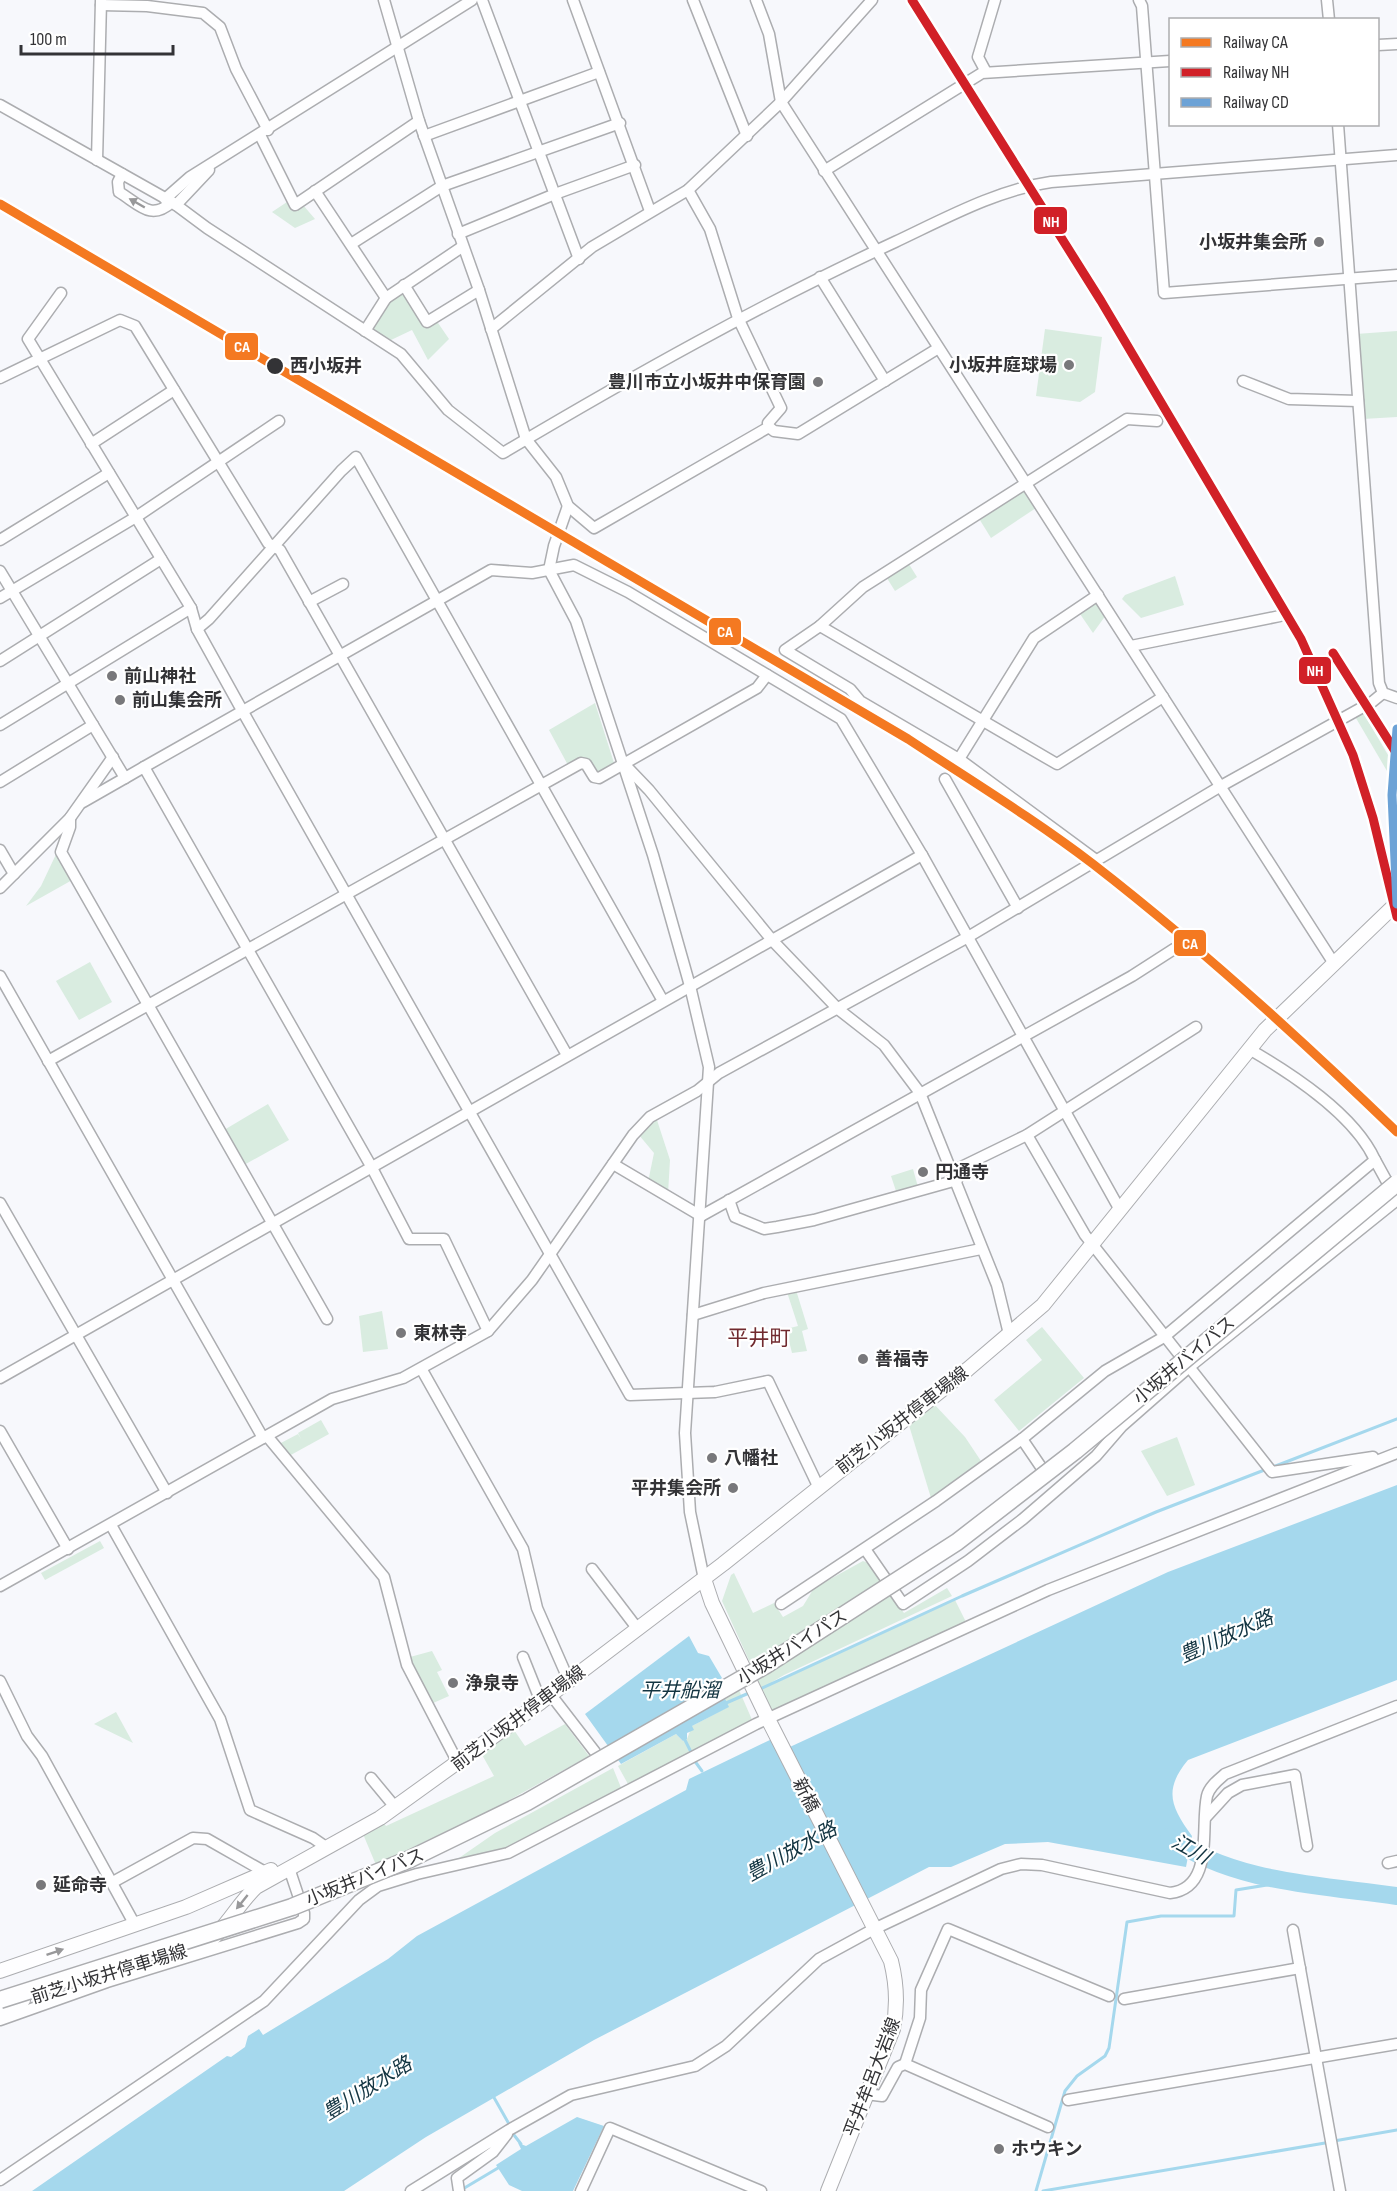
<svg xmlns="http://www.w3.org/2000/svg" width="1397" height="2191" viewBox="0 0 1397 2191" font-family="'Sofia Sans Condensed','Noto Sans JP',sans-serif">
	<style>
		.green { fill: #d9ece0 }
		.water { fill: #a5d8ed }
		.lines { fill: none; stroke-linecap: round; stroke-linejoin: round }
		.stream { stroke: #a5d8ed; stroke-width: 3 }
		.river { stroke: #a5d8ed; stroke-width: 18 }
		.minor-casing { stroke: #acadb0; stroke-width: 13 }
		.major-casing { stroke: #acadb0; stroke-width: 16 }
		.minor { stroke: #fefeff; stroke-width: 10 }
		.major { stroke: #fefeff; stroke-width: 14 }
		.highway-bridge-casing { stroke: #acadb0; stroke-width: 19; stroke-linecap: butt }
		.highway-bridge { stroke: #fefeff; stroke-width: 16 }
		.rail-1-casing { stroke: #fff; stroke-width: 14 }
		.rail-2-casing { stroke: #fff; stroke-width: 14 }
		.rail-3-casing { stroke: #fff; stroke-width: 14 }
		.rail-1 { stroke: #f47921; stroke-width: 9 }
		.rail-2 { stroke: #d12027; stroke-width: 9 }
		.rail-3 { stroke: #6ca2d6; stroke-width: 9 }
		.oneway { fill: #98989a }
		.poi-dot { fill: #78787b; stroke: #fff; stroke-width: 2 }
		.stop-dot { fill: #333336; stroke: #fff; stroke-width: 2 }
		.labels { text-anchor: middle; stroke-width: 4.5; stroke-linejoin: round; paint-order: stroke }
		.poi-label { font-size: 18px; font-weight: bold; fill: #333336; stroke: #fff; text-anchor: start }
		.stop-label { font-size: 18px; font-weight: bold; fill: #333336; stroke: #fff; text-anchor: start }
		.street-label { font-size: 18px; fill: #333336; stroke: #fff }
		.water-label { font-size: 20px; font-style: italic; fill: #123441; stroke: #fff }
		.quarter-label { font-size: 21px; fill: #712a2f; stroke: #fff }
		.line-badge { stroke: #fff; stroke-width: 2 }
		.badge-label { font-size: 16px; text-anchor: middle; font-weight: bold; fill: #fff }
	</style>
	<rect width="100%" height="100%" fill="#f7f8fc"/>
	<!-- green -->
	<g class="green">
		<polygon points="287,202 292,211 303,205 315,219 295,228 272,212"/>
		<polygon points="404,292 426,326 436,320 449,339 428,360 412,330 391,340 371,328 388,301"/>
		<polygon points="1045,329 1102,337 1095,392 1080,402 1036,396"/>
		<polygon points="1397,331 1397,417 1363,419 1356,334"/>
		<polygon points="1023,488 1036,508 991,538 978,517"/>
		<polygon points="907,561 917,577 895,591 885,575"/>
		<polygon points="1175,576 1184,605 1141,618 1122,599 1125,595"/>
		<polygon points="1096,599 1106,615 1093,633 1078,611"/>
		<polygon points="595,703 615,766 599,775 588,762 569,767 549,730"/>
		<polygon points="1361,709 1388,755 1387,771 1353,713"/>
		<polygon points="59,848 74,879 26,906 41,886"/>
		<polygon points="90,962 112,1002 79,1020 56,981"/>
		<polygon points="268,1104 289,1140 244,1165 224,1130"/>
		<polygon points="656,1117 670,1160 668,1194 648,1182 654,1153 639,1135"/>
		<polygon points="913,1169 918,1187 897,1194 891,1176"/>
		<polygon points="796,1290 808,1329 802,1331 807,1351 792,1353 786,1329 798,1326 787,1292"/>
		<polygon points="382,1311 388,1349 363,1352 359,1316"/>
		<polygon points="1042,1327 1084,1378 1019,1431 994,1400 1042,1360 1026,1340"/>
		<polygon points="933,1403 965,1437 981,1461 931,1498 908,1422"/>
		<polygon points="321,1420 329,1434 289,1456 279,1444 298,1434 301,1439 298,1433"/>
		<polygon points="1177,1437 1195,1485 1167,1496 1141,1451"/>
		<polygon points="100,1541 104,1548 45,1580 41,1573"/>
		<polygon points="863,1561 868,1563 904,1613 947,1588 952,1596 784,1675 772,1682 773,1684 955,1600 966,1622 775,1712 772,1711 722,1601 731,1575 734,1573 753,1613 774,1603 783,1617 803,1606 814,1588"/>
		<polygon points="432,1651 442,1670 437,1672 449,1696 431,1704 412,1666 410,1657"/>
		<polygon points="739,1690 753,1722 630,1786 628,1784 618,1766 676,1734 683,1741 687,1739 692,1726 728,1707 724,1697"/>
		<polygon points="116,1712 133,1743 94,1724"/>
		<polygon points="565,1724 589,1756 491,1810 376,1865 363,1834 383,1822 386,1826 494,1776 481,1753 514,1730 525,1746"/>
		<polygon points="613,1768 622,1790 509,1849 423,1868 459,1858 495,1833"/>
	</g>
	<!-- water -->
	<g class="water">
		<path d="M 1397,1485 L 1397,1680 L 1188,1760 C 1163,1790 1171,1807 1192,1836 L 1186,1867 L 1048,1842 L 1005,1844 L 951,1867 L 929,1867 L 594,2040 L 426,2137 L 344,2191 L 32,2191 L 227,2056 L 231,2057 L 245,2047 L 248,2036 L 259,2029 L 263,2035 L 388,1959 L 417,1936 L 686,1790 L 689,1779 L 772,1739 L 779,1752 L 1168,1572 Z"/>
		<polygon points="689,1636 698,1653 709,1656 722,1678 717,1682 729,1707 692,1726 694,1730 687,1733 687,1739 683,1741 676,1734 621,1764 585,1714"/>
		<polygon points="577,2117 604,2126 573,2191 522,2191 509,2185 496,2165 521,2149 518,2143 526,2146"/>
	</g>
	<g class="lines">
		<!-- stream -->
		<g class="stream">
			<polyline points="1273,1467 1397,1419"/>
			<polyline points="758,1690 962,1596 1156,1512 1267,1469"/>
			<polyline points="726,1703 749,1693"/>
			<polyline points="685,1740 692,1754"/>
			<polyline points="694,1760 702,1771"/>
			<polyline points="492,2094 509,2124"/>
			<polyline points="514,2135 521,2144"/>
			<polyline points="1334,2141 1397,2130"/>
			<polyline points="461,2190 498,2168"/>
			<polyline points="1036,2191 1065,2091 1077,2076 1105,2056 1109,2048 1127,1922 1161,1916 1234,1916 1236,1890 1291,1881"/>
			<polyline points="1043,2191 1325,2143"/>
		</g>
		<!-- river -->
		<path class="river" d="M 1169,1837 C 1233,1883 1321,1885 1397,1896"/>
		<!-- minor casing -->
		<g class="minor-casing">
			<g id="minor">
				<polyline points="384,0 419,121 479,290 526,439 556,477 568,506 594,528 769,427 774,431 798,434 937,349"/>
				<polyline points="482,0 579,259"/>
				<polyline points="573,0 650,211"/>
				<polyline points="693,0 747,136"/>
				<polyline points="756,0 769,34 781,102 1333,962"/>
				<polyline points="1139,0 1142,6 1164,293 1397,275"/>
				<polyline points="1327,0 1329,20"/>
				<polyline points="101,5 147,6 203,13 220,27 236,69 268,130"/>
				<polyline points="1378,45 1397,44"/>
				<polyline points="986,72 978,57 995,0"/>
				<path d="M 0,105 L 172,202 L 207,228 L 401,354 L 448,410 L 503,453 C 631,377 759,305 895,242 C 944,219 996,190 1051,182 L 1397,155"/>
				<polyline points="1338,124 1379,683 1383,693 1397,698"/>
				<polyline points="260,135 295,205 419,121"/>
				<polyline points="424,136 599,72"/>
				<polyline points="97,160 101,1"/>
				<polyline points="824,171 982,73 1170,61"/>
				<path d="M 122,174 L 118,182 L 119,192 C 140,205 151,221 172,202"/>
				<polyline points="688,190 710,229 738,318 781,408 768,423 769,427"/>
				<polyline points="315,191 386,298 462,247"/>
				<polyline points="165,199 190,177 472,0"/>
				<polyline points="176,205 209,170"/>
				<polyline points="458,234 555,194 635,165"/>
				<polyline points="351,244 442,186 620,123"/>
				<polyline points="820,277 885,381"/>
				<polyline points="404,285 427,322 479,290"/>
				<polyline points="61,293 28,339 191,608 197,629 243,712 630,1395 715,1392 768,1381 818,1486"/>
				<polyline points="491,329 592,247 688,190 781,102 872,0"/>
				<polyline points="365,331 386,298"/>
				<polyline points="0,378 120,320 135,326 268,543 280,550 567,1055"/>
				<polyline points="1243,381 1289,399 1358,401"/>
				<polyline points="91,444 174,390"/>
				<polyline points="568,506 554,546 549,570 576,621 653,855 690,986 709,1067 685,1433 690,1512 704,1579"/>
				<polyline points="0,540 109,473"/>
				<polyline points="0,571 125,778 144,767 371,1166 409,1239 444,1239 488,1331"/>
				<polyline points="0,598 136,517 279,421"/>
				<polyline points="309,602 343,584"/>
				<polyline points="820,626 1057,764 1163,697"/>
				<polyline points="197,629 209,619 341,471 356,457 663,1001"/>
				<polyline points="1131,646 1280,616"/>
				<polyline points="0,661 161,559"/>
				<polyline points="0,725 191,608"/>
				<polyline points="959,759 1034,638 1098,595"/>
				<polyline points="626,766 649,790 772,940 838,1009 884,1045 920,1093 997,1285 1009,1334"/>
				<polyline points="144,767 491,570 532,573 574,565 628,592 841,719 922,855 1120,1210"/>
				<polyline points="945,779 1018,908"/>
				<polyline points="0,782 93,725"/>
				<polyline points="83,802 125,778"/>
				<polyline points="70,818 70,827 61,852 327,1319"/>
				<polyline points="0,850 14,874"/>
				<polyline points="1096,860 959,759 860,701 850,689 785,650 820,626 863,587 1127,419 1157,421"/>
				<polyline points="0,888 70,818 113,757"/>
				<polyline points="0,976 263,1438"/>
				<path d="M 1249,1049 C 1292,1074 1354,1114 1375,1160"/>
				<polyline points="48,1061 581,763 586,764 594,777 599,778 757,688 767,675"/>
				<polyline points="1027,1135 1085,1235 1272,1472 1373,1457"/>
				<polyline points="613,1164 701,1216"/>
				<polyline points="953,1171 1027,1135 1196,1027"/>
				<polyline points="729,1200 735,1217 764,1229 777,1227 814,1220 957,1180"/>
				<polyline points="0,1203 167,1493"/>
				<polyline points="701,1216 1132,976 1174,949"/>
				<polyline points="693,1315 764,1293 981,1249"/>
				<polyline points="422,1370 523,1549 537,1608 569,1681"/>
				<polyline points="0,1378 922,855"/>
				<polyline points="0,1431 68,1549"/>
				<polyline points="267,1436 384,1577 407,1665 458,1763"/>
				<polyline points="1022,1439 1041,1467"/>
				<polyline points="111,1525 220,1719 250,1810 313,1838 326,1847"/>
				<polyline points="592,1569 637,1628"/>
				<polyline points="0,1586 332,1399 403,1378 488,1331 532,1280 633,1135 650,1117 697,1091 719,1073 968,937 1221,786 1372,702 1383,693"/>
				<polyline points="781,1604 936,1501 1022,1439 1105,1371 1164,1337 1375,1160 1397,1200 1188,1368 1122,1426 1096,1456 1023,1519 968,1561 903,1604 865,1549"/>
				<polyline points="523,1657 541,1702"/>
				<polyline points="0,1681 27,1736 42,1756 135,1925"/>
				<polyline points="551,1695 595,1752"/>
				<polyline points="371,1778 395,1807"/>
				<polyline points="1206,1817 1228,1793 1242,1785 1295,1775 1307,1846"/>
				<polyline points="1388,1863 1397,1861"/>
				<polyline points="113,1882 193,1838 207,1839 265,1872"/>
				<polyline points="1293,1930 1340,2191"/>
				<polyline points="1124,1999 1300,1968"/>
				<polyline points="0,2020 107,1982 298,1923 304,1919 304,1913 289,1868"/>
				<polyline points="905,2064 920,2018 921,1990 948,1929 1109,1996"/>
				<polyline points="866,2094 882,2096 898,2067 905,2064 1048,2127"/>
				<polyline points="1068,2100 1397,2044"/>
				<polyline points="0,2180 264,2001 359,1900 378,1886 417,1874 508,1853 756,1724 1048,1590 1397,1453"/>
				<path d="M 411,2191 L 509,2130 L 571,2095 L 695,2066 L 726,2046 L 819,1959 L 874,1929 L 1001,1869 L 1021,1864 L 1042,1865 L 1170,1893 C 1215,1888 1200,1827 1207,1796 C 1209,1787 1218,1780 1225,1774 L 1397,1706"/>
				<polyline points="459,2191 457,2178 493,2152 507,2134"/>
				<polyline points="581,2191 610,2128 761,2191"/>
			</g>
		</g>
		<!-- major casing -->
		<g class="major-casing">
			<g id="major">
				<path d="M 704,1579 L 712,1603 L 768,1719 L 891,1961 C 897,1985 898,2005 893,2029 L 828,2191"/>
				<polyline points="0,1971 186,1907 271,1870"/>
				<path d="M 82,1982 L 205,1945 C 226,1929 237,1905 256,1887 L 380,1818 L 541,1702 L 723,1564 L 968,1369 L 1043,1305 L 1265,1030 L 1397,903"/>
				<polyline points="0,2009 23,2000"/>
			</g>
		</g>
		<!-- minor -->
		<use href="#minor" class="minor"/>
		<!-- major -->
		<use href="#major" class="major"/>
		<!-- highway-bridge casing -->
		<g class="highway-bridge-casing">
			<polyline id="highway-bridge" points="0,2000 292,1907 410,1859 527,1802 766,1665 957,1542 1075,1451 1397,1183"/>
		</g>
		<!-- highway-bridge -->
		<use href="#highway-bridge" class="highway-bridge"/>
		<!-- rail-1 casing -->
		<g class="rail-1-casing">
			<path id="rail-1" d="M 0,204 L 908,739 C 970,780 1034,819 1093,864 C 1200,947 1300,1038 1397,1132"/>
		</g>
		<!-- rail-2 casing -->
		<g class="rail-2-casing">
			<g id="rail-2">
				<polyline points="912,0 1101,301 1301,639 1353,755 1373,818 1397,917"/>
				<polyline points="1333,653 1397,754"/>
			</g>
		</g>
		<!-- rail-3 casing -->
		<g class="rail-3-casing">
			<polyline id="rail-3" points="1397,729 1392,795 1397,904"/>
		</g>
		<!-- rail-1 -->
		<use href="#rail-1" class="rail-1"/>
		<!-- rail-2 -->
		<use href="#rail-2" class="rail-2"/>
		<!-- rail-3 -->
		<use href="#rail-3" class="rail-3"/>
	</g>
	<!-- one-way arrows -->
	<defs><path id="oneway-solid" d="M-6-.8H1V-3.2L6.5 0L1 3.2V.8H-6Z" transform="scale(1.5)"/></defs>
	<g class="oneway">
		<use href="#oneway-solid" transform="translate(137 203) rotate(-150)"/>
		<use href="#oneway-solid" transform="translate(242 1902) rotate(129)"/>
		<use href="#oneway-solid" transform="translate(55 1952) rotate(-19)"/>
	</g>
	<!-- markers -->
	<g class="poi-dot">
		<circle cx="1319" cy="242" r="6"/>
		<circle cx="1069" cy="365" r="6"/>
		<circle cx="818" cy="382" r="6"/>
		<circle cx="112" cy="676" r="6"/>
		<circle cx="120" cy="700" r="6"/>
		<circle cx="923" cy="1172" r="6"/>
		<circle cx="401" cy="1333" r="6"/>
		<circle cx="863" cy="1359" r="6"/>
		<circle cx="712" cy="1458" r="6"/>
		<circle cx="733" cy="1488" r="6"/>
		<circle cx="453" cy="1683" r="6"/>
		<circle cx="41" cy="1885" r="6"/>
		<circle cx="999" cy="2149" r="6"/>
	</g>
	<circle class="stop-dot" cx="275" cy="366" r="9"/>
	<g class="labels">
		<!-- poi labels -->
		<g class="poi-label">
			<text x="1307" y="248" text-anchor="end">小坂井集会所</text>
			<text x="1057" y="371" text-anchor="end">小坂井庭球場</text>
			<text x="806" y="388" text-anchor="end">豊川市立小坂井中保育園</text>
			<text x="124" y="682">前山神社</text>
			<text x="132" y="706">前山集会所</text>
			<text x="935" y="1178">円通寺</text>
			<text x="413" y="1339">東林寺</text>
			<text x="875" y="1365">善福寺</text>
			<text x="724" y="1464">八幡社</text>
			<text x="721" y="1494" text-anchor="end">平井集会所</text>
			<text x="465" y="1689">浄泉寺</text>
			<text x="53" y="1891">延命寺</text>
			<text x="1011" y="2155">ホウキン</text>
		</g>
		<!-- stop labels -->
		<g class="stop-label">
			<text x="290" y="372">西小坂井</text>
		</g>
		<!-- street labels -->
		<g class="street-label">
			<text transform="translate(1184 1360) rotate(-40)" y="6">小坂井バイパス</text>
			<text transform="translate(902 1420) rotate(-38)" y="6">前芝小坂井停車場線</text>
			<text transform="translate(792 1647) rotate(-32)" y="6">小坂井バイパス</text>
			<text transform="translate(518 1718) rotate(-37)" y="6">前芝小坂井停車場線</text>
			<text transform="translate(806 1795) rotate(63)" y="6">新橋</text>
			<text transform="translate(365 1877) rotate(-22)" y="6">小坂井バイパス</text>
			<text transform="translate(109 1974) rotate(-17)" y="6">前芝小坂井停車場線</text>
			<text transform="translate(872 2077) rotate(-69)" y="6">平井牟呂大岩線</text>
		</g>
		<!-- water labels -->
		<g class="water-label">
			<text transform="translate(1226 1636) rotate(-24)" y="7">豊川放水路</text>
			<text x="680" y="1697">平井船溜</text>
			<text transform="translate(1191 1849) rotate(29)" y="7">江川</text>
			<text transform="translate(791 1851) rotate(-29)" y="7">豊川放水路</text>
			<text transform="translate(367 2088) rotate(-32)" y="7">豊川放水路</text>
		</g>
		<!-- quarter labels -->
		<g class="quarter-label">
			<text x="759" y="1345">平井町</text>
		</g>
	</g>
	<g class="line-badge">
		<rect x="1033" y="206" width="35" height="29" rx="6" fill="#d12027"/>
		<rect x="224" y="332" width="35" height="29" rx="6" fill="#f47921"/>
		<rect x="708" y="617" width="34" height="29" rx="6" fill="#f47921"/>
		<rect x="1298" y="656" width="34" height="29" rx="6" fill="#d12027"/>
		<rect x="1173" y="929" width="34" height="28" rx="6" fill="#f47921"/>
	</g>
	<g class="badge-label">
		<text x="1051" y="227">NH</text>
		<text x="242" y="352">CA</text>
		<text x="725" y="637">CA</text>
		<text x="1315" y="676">NH</text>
		<text x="1190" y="949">CA</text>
	</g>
	<!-- legend -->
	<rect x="1169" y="18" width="210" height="108" fill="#ffffff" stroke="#adadaf" stroke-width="1.5"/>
	<rect x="1181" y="38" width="30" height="9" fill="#f47921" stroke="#adadaf" stroke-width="1.5"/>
	<text x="1223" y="48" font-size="18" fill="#333336">Railway CA</text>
	<rect x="1181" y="68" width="30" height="9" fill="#d12027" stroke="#adadaf" stroke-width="1.5"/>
	<text x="1223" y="78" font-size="18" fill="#333336">Railway NH</text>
	<rect x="1181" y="98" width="30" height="9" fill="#6ca2d6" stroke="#adadaf" stroke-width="1.5"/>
	<text x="1223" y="108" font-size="18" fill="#333336">Railway CD</text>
	<!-- scale -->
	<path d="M21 45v9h152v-9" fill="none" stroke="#333336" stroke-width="3"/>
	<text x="30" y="45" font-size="18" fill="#333336" stroke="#ffffff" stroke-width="4.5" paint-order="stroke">100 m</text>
</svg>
